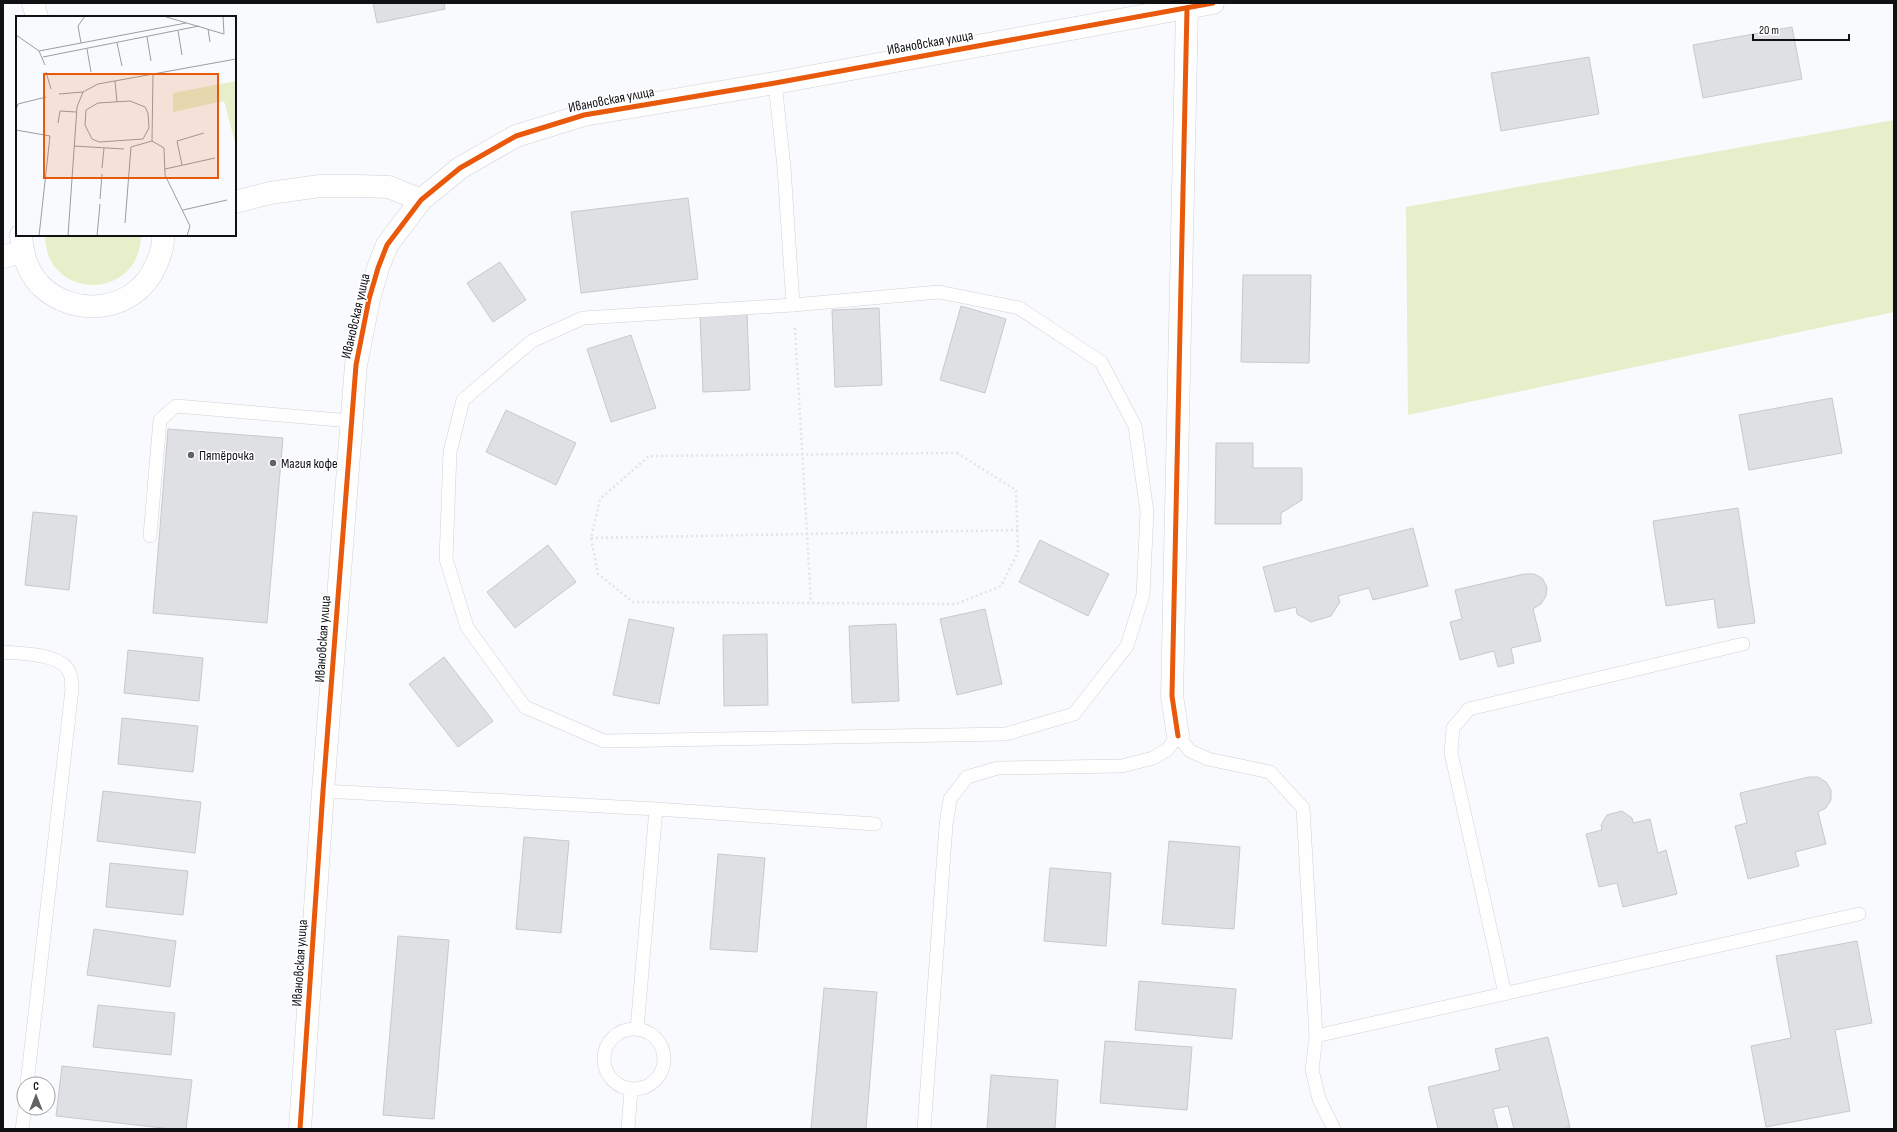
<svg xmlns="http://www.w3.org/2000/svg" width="1897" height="1132" viewBox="0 0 1897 1132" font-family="'Sofia Sans Condensed',sans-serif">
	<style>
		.green { fill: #e6eeca }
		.building { fill: #dfe0e3; stroke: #c8c9cc }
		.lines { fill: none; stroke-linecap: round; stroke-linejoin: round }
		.service-casing { stroke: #d0d2d4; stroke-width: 14 }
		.minor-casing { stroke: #d0d2d4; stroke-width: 23 }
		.path { stroke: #e4e4e5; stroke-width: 2.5; stroke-dasharray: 2 3; stroke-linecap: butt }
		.service { stroke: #fefeff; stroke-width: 13 }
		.minor { stroke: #fefeff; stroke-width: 22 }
		.cycleway-casing { stroke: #fff; stroke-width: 8 }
		.cycleway { stroke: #e8590c; stroke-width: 5 }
		.poi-dot { fill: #616365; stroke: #fff; stroke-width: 1.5 }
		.labels { text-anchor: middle; stroke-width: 3; stroke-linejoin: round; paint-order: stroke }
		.street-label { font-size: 14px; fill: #0f1113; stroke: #fff }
		.poi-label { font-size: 14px; fill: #0f1113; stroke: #fff; text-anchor: start }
		.inset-road { fill: none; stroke: #9b9d9f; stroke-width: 1 }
		.view { fill: #e8590c; fill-opacity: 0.15; stroke: #e8590c; stroke-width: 2 }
		.inset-edge { fill: none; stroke: #0f1113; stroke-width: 2 }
	</style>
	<rect width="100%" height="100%" fill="#f8fafd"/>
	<!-- green -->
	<g class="green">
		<polygon points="1894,120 1894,312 1408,415 1406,207"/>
		<path d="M 45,235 L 141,235 C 140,302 45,301 45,235 Z"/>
	</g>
	<!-- building -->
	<g class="building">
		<polygon points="373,3 444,3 445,9 377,23"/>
		<polygon points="1792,27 1802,79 1703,98 1693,45"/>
		<polygon points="1589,57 1599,114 1501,131 1491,73"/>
		<polygon points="688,198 698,279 581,293 571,212"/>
		<polygon points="500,262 526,300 493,322 467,283"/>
		<polygon points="1243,275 1311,275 1309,363 1241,362"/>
		<polygon points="961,306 1006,319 985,393 940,380"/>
		<polygon points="879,308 882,385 835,387 832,310"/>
		<polygon points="747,313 750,390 703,392 700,315"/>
		<polygon points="631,335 656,408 611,422 587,349"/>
		<polygon points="1832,398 1842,453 1749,470 1739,415"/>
		<polygon points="506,410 576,443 556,485 486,452"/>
		<polygon points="168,429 283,438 267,623 153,613"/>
		<polygon points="1216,443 1253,443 1253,468 1302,468 1302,500 1281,513 1281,524 1215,524"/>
		<polygon points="1738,508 1755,623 1718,628 1714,599 1666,606 1653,521"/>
		<polygon points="33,512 77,516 69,590 25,585"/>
		<polygon points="1413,528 1428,586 1373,600 1369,588 1338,596 1340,602 1331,616 1311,622 1297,614 1296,607 1275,612 1263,567"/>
		<polygon points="1040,540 1109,574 1088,616 1019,582"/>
		<polygon points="548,545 576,582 515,628 487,592"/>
		<polygon points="1524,574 1534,574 1542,578 1547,587 1546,596 1541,604 1533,609 1541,641 1511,648 1514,663 1498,667 1494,651 1460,660 1450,622 1462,619 1455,590"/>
		<polygon points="985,609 1002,684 957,695 940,619"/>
		<polygon points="629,619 674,628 659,704 613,695"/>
		<polygon points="896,624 899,701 852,703 849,626"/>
		<polygon points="767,634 768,705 724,706 723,635"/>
		<polygon points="128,650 203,658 199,701 124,693"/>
		<polygon points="444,657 493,721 458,747 409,684"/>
		<polygon points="122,718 198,726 193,772 118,764"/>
		<polygon points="1809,777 1818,777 1826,782 1831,790 1831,800 1826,808 1818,812 1826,844 1795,852 1799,866 1748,879 1735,826 1747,823 1740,793"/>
		<polygon points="103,791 201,802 195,853 97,841"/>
		<polygon points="1622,811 1632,818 1633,823 1650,819 1658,853 1666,850 1677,894 1623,907 1617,883 1599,887 1586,834 1602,830 1601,825 1607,815"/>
		<polygon points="524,837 569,841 561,933 516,929"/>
		<polygon points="1169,841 1240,847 1234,929 1162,924"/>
		<polygon points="718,854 765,858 757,952 710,949"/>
		<polygon points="110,863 188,871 183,915 106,907"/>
		<polygon points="1050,868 1111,873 1106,946 1044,941"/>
		<polygon points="94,929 176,941 170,987 87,975"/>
		<polygon points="398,936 449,940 434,1119 383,1115"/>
		<polygon points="1857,941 1872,1023 1835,1030 1850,1111 1766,1127 1751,1046 1791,1038 1776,956"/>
		<polygon points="1139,981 1236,989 1232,1039 1135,1030"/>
		<polygon points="824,988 877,992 866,1129 811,1129"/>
		<polygon points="98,1005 175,1013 171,1055 93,1047"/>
		<polygon points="1548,1037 1570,1127 1563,1129 1514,1129 1508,1106 1493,1109 1498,1129 1438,1129 1428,1087 1500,1070 1495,1049"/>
		<polygon points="1105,1041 1192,1047 1187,1110 1100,1103"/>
		<polygon points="62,1066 192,1080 186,1129 172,1129 56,1116"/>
		<polygon points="991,1075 1058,1080 1055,1129 987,1129"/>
	</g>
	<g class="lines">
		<!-- service casing -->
		<g class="service-casing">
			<g id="service">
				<polyline points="775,83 784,167 793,305"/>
				<polygon points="939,292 1019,308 1101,362 1135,426 1147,512 1143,595 1127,646 1074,714 1006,734 604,741 525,707 467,627 446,559 450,452 463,400 532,341 583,318 793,305"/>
				<polyline points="150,536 160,420 176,406 351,421"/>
				<path d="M 3,652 C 21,654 64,653 70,674 C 72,678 71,684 72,689 L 27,1084"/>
				<polyline points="323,791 656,809 875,824"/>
				<polyline points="1505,994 1451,753 1453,728 1469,709 1743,644"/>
				<polyline points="637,1029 656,809"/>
				<circle cx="634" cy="1059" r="30"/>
				<polyline points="1316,1036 1859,914"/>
				<polyline points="22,1129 25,1108"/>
				<polyline points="628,1129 631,1090"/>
				<polyline points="924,1129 946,825 950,799 967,777 998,768 1122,766 1153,758 1167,750 1178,736 1190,751 1208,759 1270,772 1303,808 1316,1036 1312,1070 1319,1099 1334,1129"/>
			</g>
		</g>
		<!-- minor casing -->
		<g class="minor-casing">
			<g id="minor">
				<polyline points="33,3 37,17"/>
				<polyline points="235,202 270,193 320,186 360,186 389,187 421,200"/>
				<path d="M 21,235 C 22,253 27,271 40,285 C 74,319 135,312 155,267 C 160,257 164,246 163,235"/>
				<polyline points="3,257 22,252"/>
				<polyline points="1178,736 1172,696 1187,8"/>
				<polyline points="300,1129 323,791 356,365 369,299 378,268 387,245 421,200 460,168 516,136 584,115 775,83 1213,3"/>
			</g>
		</g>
		<!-- path -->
		<g class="path">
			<polyline points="795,328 811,603"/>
			<polygon points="957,453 1016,490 1018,552 1001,586 956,604 633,602 598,574 591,538 600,499 649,456"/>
			<polyline points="591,538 1018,530"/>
		</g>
		<!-- service -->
		<use href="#service" class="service"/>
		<!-- minor -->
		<use href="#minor" class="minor"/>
		<!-- cycleway casing -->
		<g class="cycleway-casing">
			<g id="cycleway">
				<polyline points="1178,736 1172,696 1187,8"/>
				<polyline points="300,1129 323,791 356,365 369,299 378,268 387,245 421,200 460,168 516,136 584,115 775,83 1213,3"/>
			</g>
		</g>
		<!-- cycleway -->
		<use href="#cycleway" class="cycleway"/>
	</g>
	<!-- markers -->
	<g class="poi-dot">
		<circle cx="191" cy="455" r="4"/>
		<circle cx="273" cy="463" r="4"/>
	</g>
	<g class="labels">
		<!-- street labels -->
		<g class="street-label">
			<text transform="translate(930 42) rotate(-10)" y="5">Ивановская улица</text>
			<text transform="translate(611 99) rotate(-11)" y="5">Ивановская улица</text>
			<text transform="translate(355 316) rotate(-77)" y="5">Ивановская улица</text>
			<text transform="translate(322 639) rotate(-86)" y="5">Ивановская улица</text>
			<text transform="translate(299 963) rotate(-86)" y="5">Ивановская улица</text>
		</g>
		<!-- poi labels -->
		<g class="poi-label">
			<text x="199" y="460">Пятёрочка</text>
			<text x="281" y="468">Магия кофе</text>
		</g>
	</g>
	<!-- overview -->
	<g transform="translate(16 16)">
		<rect width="220" height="220" fill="#f8fafd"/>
		<path d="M 220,65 L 220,130 L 208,85 L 157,96 L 157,77 Z" fill="#e6eeca"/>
		<path class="inset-road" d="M 147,0 L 208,18 L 207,0M 192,13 L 194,26M 162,15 L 166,39M 0,19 L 23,35 L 29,49M 131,21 L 135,45M 65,27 L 62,10 L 69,0M 101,27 L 106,50M 71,33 L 75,56M 23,35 L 170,7M 27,41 L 183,10M 30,56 L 35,73M 99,65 L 101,86M 43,78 L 67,76M 114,85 L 129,91 L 132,97 L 133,112 L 127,123 L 83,126 L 76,123 L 69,109 L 70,94 L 82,87 ZM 0,94 L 2,88 L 30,81M 42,107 L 44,95 L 60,96M 0,114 L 34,120 L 23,220M 136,125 L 148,132 L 149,159 L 174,210 L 171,220M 136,125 L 137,58M 58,130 L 108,133M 166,149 L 161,125 L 188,117M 86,152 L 88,132M 149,153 L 199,142M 84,183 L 86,158M 167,194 L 211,184M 109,207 L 115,131 L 136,125M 52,220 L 61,91 L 67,76 L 82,68 L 220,43M 81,220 L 84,188"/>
		<path class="view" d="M 28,58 L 202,58 L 202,162 L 28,162 Z"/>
		<rect width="220" height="220" class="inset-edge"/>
	</g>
	<!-- border -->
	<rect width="1897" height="1132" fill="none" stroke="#0f1113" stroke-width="8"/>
	<!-- north arrow -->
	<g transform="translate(36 1096)"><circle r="19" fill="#ffffff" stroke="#9fa0a1"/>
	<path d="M0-3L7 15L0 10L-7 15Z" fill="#616365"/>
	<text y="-6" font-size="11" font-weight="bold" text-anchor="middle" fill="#0f1113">С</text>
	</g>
	<!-- scale -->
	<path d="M1753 34v6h96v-6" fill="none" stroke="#0f1113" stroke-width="2"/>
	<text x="1759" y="34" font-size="12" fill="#0f1113" stroke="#ffffff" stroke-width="3" paint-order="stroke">20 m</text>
</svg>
